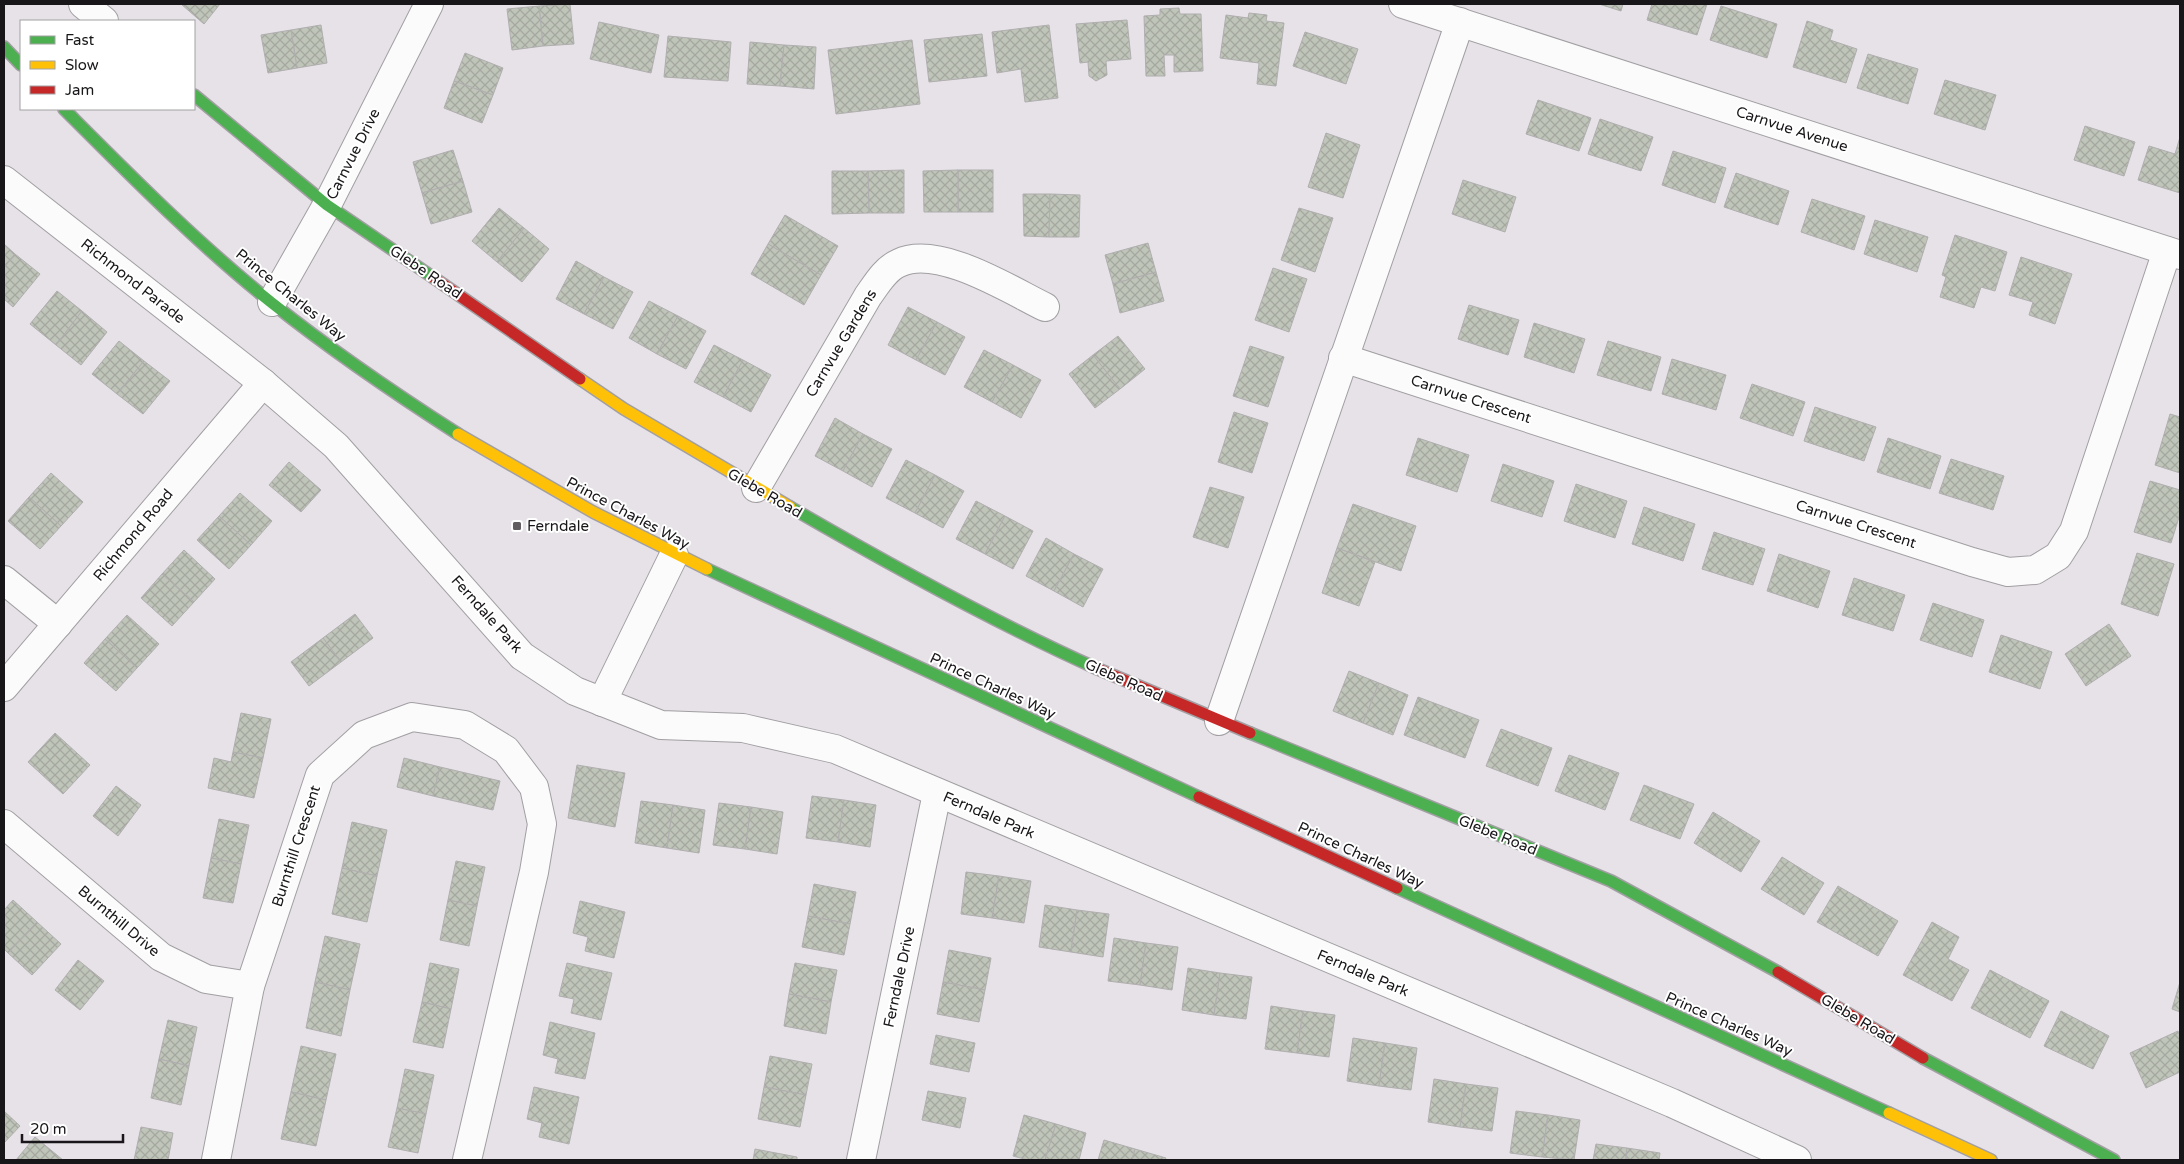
<svg xmlns="http://www.w3.org/2000/svg" width="2184" height="1164" viewBox="0 0 2184 1164" font-family="'Varela Round',sans-serif">
	<style>
		.building { fill: url(#building-cross-hatch); stroke: #b0aeaf }
		.lines { fill: none; stroke-linecap: round; stroke-linejoin: round }
		.street-casing { stroke: #a29fa3; stroke-width: 30 }
		.fast-casing { stroke: #a29fa3; stroke-width: 14 }
		.slow-casing { stroke: #a29fa3; stroke-width: 14 }
		.jam-casing { stroke: #a29fa3; stroke-width: 14 }
		.street { stroke: #fbfbfb; stroke-width: 28 }
		.fast { stroke: #4caf50; stroke-width: 11 }
		.slow { stroke: #ffc107; stroke-width: 11 }
		.jam { stroke: #c62828; stroke-width: 11 }
		.poi-dot { fill: #615d61; stroke: #fff; stroke-width: 2 }
		.labels { text-anchor: middle; stroke-width: 4; stroke-linejoin: round; paint-order: stroke }
		.street-label { font-size: 15px; fill: #191619; stroke: #fff }
		.poi-label { font-size: 15px; fill: #191619; stroke: #fff; text-anchor: start }
	</style>
	<defs>
		<pattern id="building-cross-hatch" width="8" height="8" patternUnits="userSpaceOnUse" patternTransform="scale(1.25)"><rect width="8" height="8" fill="#c0c5ba"/><path d="M0 0l8 8M0 8l8-8" fill="none" stroke="#a4a89f"/></pattern>
	</defs>
	<rect width="100%" height="100%" fill="#e6e2e7"/>
	<!-- building -->
	<g class="building">
		<polygon points="181,4 220,4 204,24"/>
		<polygon points="570,4 574,44 543,46 539,6"/>
		<polygon points="1599,4 1623,4 1621,11"/>
		<polygon points="1652,4 1707,4 1697,35 1647,20"/>
		<polygon points="539,6 543,46 512,50 507,9"/>
		<polygon points="1721,6 1777,24 1767,58 1710,40"/>
		<polygon points="1179,8 1180,14 1201,14 1203,71 1174,72 1174,55 1164,55 1165,76 1146,76 1144,16 1160,15 1160,9"/>
		<polygon points="1249,13 1267,15 1266,21 1284,23 1276,86 1257,84 1259,63 1220,58 1226,15 1248,18"/>
		<polygon points="1127,20 1131,59 1106,61 1107,75 1096,81 1089,76 1088,62 1080,63 1076,24"/>
		<polygon points="1807,21 1833,30 1830,40 1857,49 1846,83 1793,67"/>
		<polygon points="599,22 659,35 651,73 590,59"/>
		<polygon points="321,25 327,63 297,68 291,30"/>
		<polygon points="1049,25 1058,98 1025,102 1021,69 997,73 992,32"/>
		<polygon points="291,30 297,68 268,73 261,35"/>
		<polygon points="1305,32 1358,49 1346,84 1293,66"/>
		<polygon points="982,34 987,76 929,82 924,40"/>
		<polygon points="668,36 731,42 728,81 664,77"/>
		<polygon points="912,40 920,104 836,114 828,50"/>
		<polygon points="750,42 784,45 780,86 747,84"/>
		<polygon points="784,45 816,47 814,89 780,86"/>
		<polygon points="465,53 503,68 493,95 454,81"/>
		<polygon points="1868,54 1918,69 1908,104 1857,88"/>
		<polygon points="1945,80 1996,95 1985,130 1934,114"/>
		<polygon points="454,81 493,95 482,123 444,108"/>
		<polygon points="1538,100 1591,118 1579,151 1526,134"/>
		<polygon points="1600,119 1653,137 1641,171 1588,154"/>
		<polygon points="2085,126 2135,142 2124,176 2074,160"/>
		<polygon points="1326,133 1360,145 1343,198 1308,187"/>
		<polygon points="2180,137 2180,193 2138,180 2149,146 2175,154"/>
		<polygon points="453,150 463,181 422,193 413,162"/>
		<polygon points="1673,151 1726,168 1715,203 1662,185"/>
		<polygon points="904,170 904,213 869,213 868,171"/>
		<rect x="958" y="170" width="35" height="42"/>
		<polygon points="958,170 958,212 924,212 923,171"/>
		<polygon points="832,171 868,171 869,213 832,214"/>
		<polygon points="1736,173 1789,191 1778,225 1724,207"/>
		<polygon points="1463,180 1516,197 1505,232 1452,214"/>
		<polygon points="463,181 472,212 431,224 422,193"/>
		<polygon points="1023,194 1050,194 1049,237 1024,236"/>
		<polygon points="1050,194 1080,195 1079,237 1049,237"/>
		<polygon points="1812,199 1865,216 1854,250 1801,232"/>
		<polygon points="499,208 524,228 497,262 472,241"/>
		<polygon points="1299,208 1333,218 1315,272 1281,260"/>
		<polygon points="785,215 838,246 821,275 768,244"/>
		<polygon points="1875,220 1928,237 1917,272 1864,254"/>
		<polygon points="524,228 549,249 522,282 497,262"/>
		<polygon points="1955,235 2007,252 1995,291 1981,287 1974,308 1940,297 1946,277 1942,275"/>
		<polygon points="1148,243 1156,272 1113,284 1105,255"/>
		<polygon points="4,244 15,254 4,268"/>
		<polygon points="768,244 821,275 804,305 751,274"/>
		<polygon points="15,254 40,274 13,307 4,299 4,268"/>
		<polygon points="2021,257 2072,274 2055,324 2029,315 2033,302 2009,295"/>
		<polygon points="576,261 604,277 584,314 556,299"/>
		<polygon points="1273,268 1307,279 1289,332 1255,320"/>
		<polygon points="1156,272 1164,301 1120,313 1113,284"/>
		<polygon points="604,277 633,292 613,329 584,314"/>
		<polygon points="57,291 82,311 56,345 30,324"/>
		<polygon points="649,301 678,316 657,354 629,338"/>
		<polygon points="1469,305 1519,320 1508,355 1458,339"/>
		<polygon points="908,307 937,322 916,360 888,345"/>
		<polygon points="82,311 107,332 81,365 56,345"/>
		<polygon points="678,316 706,331 686,369 657,354"/>
		<polygon points="937,322 965,337 945,375 916,360"/>
		<polygon points="1534,323 1585,339 1574,373 1524,357"/>
		<polygon points="1118,336 1145,369 1120,389 1093,355"/>
		<polygon points="119,341 144,361 117,394 92,374"/>
		<polygon points="1608,341 1661,357 1651,391 1597,375"/>
		<polygon points="714,345 743,360 723,397 694,382"/>
		<polygon points="1250,346 1284,357 1268,407 1233,396"/>
		<polygon points="984,350 1013,365 992,402 964,387"/>
		<polygon points="1093,355 1120,389 1095,408 1069,374"/>
		<polygon points="1672,359 1726,375 1716,410 1662,394"/>
		<polygon points="743,360 771,375 751,412 723,397"/>
		<polygon points="144,361 170,381 143,414 117,394"/>
		<polygon points="1013,365 1041,380 1021,418 992,402"/>
		<polygon points="1752,384 1805,402 1793,436 1740,418"/>
		<polygon points="1815,407 1876,427 1864,461 1804,441"/>
		<polygon points="1234,412 1268,423 1252,473 1218,462"/>
		<polygon points="2170,414 2180,417 2180,473 2155,465"/>
		<polygon points="835,418 863,434 843,471 815,456"/>
		<polygon points="863,434 892,449 872,487 843,471"/>
		<polygon points="1418,438 1469,455 1457,492 1406,475"/>
		<polygon points="1888,438 1941,456 1930,489 1877,472"/>
		<polygon points="1951,459 2004,476 1993,510 1939,493"/>
		<polygon points="906,460 935,475 915,513 886,498"/>
		<polygon points="289,462 321,490 301,512 269,485"/>
		<polygon points="1503,464 1554,481 1542,517 1491,501"/>
		<polygon points="51,473 83,502 61,526 29,497"/>
		<polygon points="935,475 964,491 943,528 915,513"/>
		<polygon points="2150,481 2180,490 2180,514 2171,543 2134,532"/>
		<polygon points="1576,484 1627,501 1615,538 1564,521"/>
		<polygon points="1210,487 1244,497 1228,548 1193,537"/>
		<polygon points="240,493 272,521 251,545 219,516"/>
		<polygon points="29,497 61,526 40,549 8,521"/>
		<polygon points="976,501 1005,516 985,554 956,539"/>
		<polygon points="1353,504 1416,526 1401,571 1337,548"/>
		<polygon points="1644,507 1695,524 1683,561 1632,544"/>
		<polygon points="219,516 251,545 229,569 197,540"/>
		<polygon points="1005,516 1033,531 1013,569 985,554"/>
		<polygon points="1714,532 1765,549 1753,585 1702,569"/>
		<polygon points="1046,538 1074,554 1054,591 1026,576"/>
		<polygon points="1337,548 1375,562 1359,606 1322,593"/>
		<polygon points="184,550 215,579 194,602 162,574"/>
		<polygon points="2137,553 2174,564 2158,616 2121,604"/>
		<polygon points="1074,554 1103,569 1083,607 1054,591"/>
		<polygon points="1779,554 1830,571 1818,608 1767,591"/>
		<polygon points="162,574 194,602 172,626 141,598"/>
		<polygon points="1854,578 1905,595 1893,631 1842,615"/>
		<polygon points="1933,603 1984,620 1972,657 1920,640"/>
		<polygon points="355,614 373,638 341,662 323,638"/>
		<polygon points="127,615 159,644 137,668 105,639"/>
		<polygon points="2109,624 2131,656 2086,686 2065,654"/>
		<polygon points="2001,635 2052,652 2040,689 1989,672"/>
		<polygon points="323,638 341,662 309,686 291,662"/>
		<polygon points="105,639 137,668 116,691 84,663"/>
		<polygon points="1349,671 1379,683 1363,723 1333,711"/>
		<polygon points="1379,683 1408,695 1393,735 1363,723"/>
		<polygon points="1418,697 1479,720 1465,758 1404,735"/>
		<polygon points="241,713 271,719 263,758 233,752"/>
		<polygon points="1501,729 1552,748 1538,786 1486,766"/>
		<polygon points="55,733 90,765 63,794 28,762"/>
		<polygon points="233,752 263,758 254,798 208,788 214,758 231,762"/>
		<polygon points="1569,755 1619,773 1605,810 1555,791"/>
		<polygon points="404,758 440,767 433,796 397,787"/>
		<polygon points="577,765 625,773 615,827 568,818"/>
		<polygon points="440,767 500,781 493,810 433,796"/>
		<polygon points="1644,785 1694,804 1680,839 1630,820"/>
		<polygon points="116,786 141,805 118,836 93,816"/>
		<polygon points="812,796 844,800 838,842 806,838"/>
		<polygon points="844,800 876,805 870,847 838,842"/>
		<polygon points="641,801 673,805 667,848 635,843"/>
		<polygon points="719,803 751,807 745,849 713,845"/>
		<polygon points="673,805 705,810 699,853 667,848"/>
		<polygon points="751,807 783,812 777,854 745,849"/>
		<polygon points="1713,812 1760,841 1741,872 1694,843"/>
		<polygon points="219,819 249,825 241,864 211,858"/>
		<polygon points="352,822 387,830 377,876 342,868"/>
		<polygon points="1782,857 1824,883 1804,915 1761,889"/>
		<polygon points="211,858 241,864 233,903 203,898"/>
		<polygon points="456,861 485,867 477,906 448,900"/>
		<polygon points="342,868 377,876 367,922 332,914"/>
		<polygon points="966,872 999,876 992,918 961,914"/>
		<polygon points="999,876 1031,881 1024,923 992,918"/>
		<polygon points="814,884 856,892 850,924 808,916"/>
		<polygon points="1838,886 1898,921 1878,956 1817,922"/>
		<polygon points="13,900 37,922 8,953 4,949 4,910"/>
		<polygon points="448,900 477,906 469,946 440,940"/>
		<polygon points="580,901 625,912 614,958 585,951 588,937 573,933"/>
		<polygon points="1045,905 1077,910 1071,952 1039,947"/>
		<polygon points="1077,910 1109,914 1103,957 1071,952"/>
		<polygon points="808,916 850,924 844,955 802,947"/>
		<polygon points="37,922 61,944 32,975 8,953"/>
		<polygon points="1932,922 1959,937 1948,959 1969,970 1952,1001 1903,975"/>
		<polygon points="325,936 360,944 350,990 315,982"/>
		<polygon points="1114,938 1146,943 1140,985 1108,981"/>
		<polygon points="1146,943 1178,947 1172,990 1140,985"/>
		<polygon points="949,950 991,958 985,990 943,982"/>
		<polygon points="78,960 104,981 80,1010 55,990"/>
		<polygon points="430,963 459,969 451,1009 422,1002"/>
		<polygon points="567,963 612,973 601,1020 571,1013 574,999 559,996"/>
		<polygon points="795,963 837,970 831,1002 789,994"/>
		<polygon points="1188,968 1220,973 1214,1015 1182,1010"/>
		<polygon points="1990,970 2049,1001 2030,1038 1971,1008"/>
		<polygon points="1220,973 1252,977 1246,1019 1214,1015"/>
		<polygon points="315,982 350,990 341,1036 306,1028"/>
		<polygon points="943,982 985,990 979,1022 937,1014"/>
		<polygon points="2180,982 2180,1012 2172,1009"/>
		<polygon points="789,994 831,1002 826,1034 784,1026"/>
		<polygon points="422,1002 451,1009 443,1048 413,1042"/>
		<polygon points="1271,1006 1303,1011 1297,1053 1265,1049"/>
		<polygon points="1303,1011 1335,1015 1329,1057 1297,1053"/>
		<polygon points="2061,1011 2109,1036 2093,1069 2044,1046"/>
		<polygon points="168,1020 197,1027 189,1066 159,1059"/>
		<polygon points="550,1022 595,1033 585,1079 555,1073 558,1059 543,1055"/>
		<polygon points="2178,1031 2180,1036 2180,1072 2146,1088 2130,1053"/>
		<polygon points="936,1035 975,1043 969,1072 930,1064"/>
		<polygon points="1353,1038 1385,1043 1379,1086 1347,1081"/>
		<polygon points="1385,1043 1417,1048 1411,1090 1379,1086"/>
		<polygon points="301,1046 336,1054 326,1100 291,1092"/>
		<polygon points="770,1056 812,1064 806,1095 764,1087"/>
		<polygon points="159,1059 189,1066 181,1105 151,1098"/>
		<polygon points="405,1069 434,1075 426,1114 397,1108"/>
		<polygon points="1434,1079 1466,1084 1460,1127 1428,1122"/>
		<polygon points="1466,1084 1498,1088 1492,1131 1460,1127"/>
		<polygon points="534,1087 579,1097 569,1144 539,1137 542,1123 527,1119"/>
		<polygon points="764,1087 806,1095 800,1127 758,1119"/>
		<polygon points="928,1091 966,1098 960,1128 922,1120"/>
		<polygon points="291,1092 326,1100 316,1146 281,1139"/>
		<polygon points="397,1108 426,1114 418,1153 388,1147"/>
		<polygon points="4,1111 20,1126 4,1143"/>
		<polygon points="1516,1111 1548,1115 1542,1157 1510,1153"/>
		<polygon points="1024,1115 1056,1124 1045,1160 1028,1160 1013,1156"/>
		<polygon points="1548,1115 1580,1120 1574,1160 1542,1157"/>
		<polygon points="1056,1124 1086,1133 1079,1160 1045,1160"/>
		<polygon points="141,1127 173,1133 168,1160 134,1160"/>
		<polygon points="35,1137 63,1160 16,1160"/>
		<polygon points="1104,1140 1135,1149 1132,1160 1098,1160"/>
		<polygon points="1596,1144 1627,1148 1626,1160 1593,1160"/>
		<polygon points="1627,1148 1660,1153 1659,1160 1626,1160"/>
		<polygon points="755,1149 797,1157 797,1160 753,1160"/>
		<polygon points="1135,1149 1166,1158 1165,1160 1132,1160"/>
	</g>
	<g class="lines">
		<!-- street casing -->
		<g class="street-casing">
			<g id="street">
				<polyline points="83,4 104,21"/>
				<polyline points="1403,4 2180,255"/>
				<polyline points="4,180 263,383 336,446 522,656 575,691 661,725 743,728 835,749 1672,1103 1797,1160"/>
				<polyline points="272,302 327,205 429,4"/>
				<polyline points="1343,358 1972,562 2008,572 2035,570 2058,556 2074,531 2167,251"/>
				<path d="M 756,488 L 868,296 C 876,285 885,269 899,263 C 938,244 1010,290 1045,307"/>
				<polyline points="4,580 58,624"/>
				<polyline points="4,687 263,383"/>
				<polyline points="602,702 674,555"/>
				<polyline points="1219,721 1460,22"/>
				<polyline points="4,824 161,957 206,979 250,986"/>
				<polyline points="216,1160 250,986 320,775 364,735 412,717 465,725 506,750 534,787 542,824 534,872 467,1160"/>
				<polyline points="861,1160 937,793"/>
			</g>
		</g>
		<!-- fast casing -->
		<g class="fast-casing">
			<g id="fast">
				<polyline points="4,47 21,65"/>
				<polyline points="194,95 327,205 434,278"/>
				<path d="M 64,109 C 131,176 198,244 272,303 C 331,350 394,393 458,434"/>
				<path d="M 790,507 C 890,565 993,622 1098,669"/>
				<polyline points="707,569 1199,797"/>
				<polyline points="1250,733 1611,881 1778,972"/>
				<polyline points="1397,888 1889,1113"/>
				<polyline points="1923,1058 2114,1160"/>
			</g>
		</g>
		<!-- slow casing -->
		<g class="slow-casing">
			<g id="slow">
				<polyline points="580,379 624,409 790,507"/>
				<polyline points="458,434 593,512 707,569"/>
				<polyline points="1889,1113 1991,1160"/>
			</g>
		</g>
		<!-- jam casing -->
		<g class="jam-casing">
			<g id="jam">
				<polyline points="434,278 580,379"/>
				<polyline points="1098,669 1250,733"/>
				<polyline points="1199,797 1397,888"/>
				<polyline points="1778,972 1923,1058"/>
			</g>
		</g>
		<!-- street -->
		<use href="#street" class="street"/>
		<!-- fast -->
		<use href="#fast" class="fast"/>
		<!-- slow -->
		<use href="#slow" class="slow"/>
		<!-- jam -->
		<use href="#jam" class="jam"/>
	</g>
	<!-- markers -->
	<rect class="poi-dot" x="512" y="521" width="10" height="10" rx="2.5"/>
	<g class="labels">
		<!-- street labels -->
		<g class="street-label">
			<text transform="translate(1792 129) rotate(18)" y="5">Carnvue Avenue</text>
			<text transform="translate(353 154) rotate(-63)" y="5">Carnvue Drive</text>
			<text transform="translate(426 272) rotate(34)" y="5">Glebe Road</text>
			<text transform="translate(133 281) rotate(38)" y="5">Richmond Parade</text>
			<text transform="translate(291 295) rotate(39)" y="5">Prince Charles Way</text>
			<text transform="translate(841 343) rotate(-59)" y="5">Carnvue Gardens</text>
			<text transform="translate(1471 399) rotate(18)" y="5">Carnvue Crescent</text>
			<text transform="translate(765 493) rotate(30)" y="5">Glebe Road</text>
			<text transform="translate(628 513) rotate(28)" y="5">Prince Charles Way</text>
			<text transform="translate(1856 524) rotate(18)" y="5">Carnvue Crescent</text>
			<text transform="translate(133 535) rotate(-50)" y="5">Richmond Road</text>
			<text transform="translate(487 614) rotate(48)" y="5">Ferndale Park</text>
			<text transform="translate(1124 680) rotate(24)" y="5">Glebe Road</text>
			<text transform="translate(993 686) rotate(25)" y="5">Prince Charles Way</text>
			<text transform="translate(989 815) rotate(23)" y="5">Ferndale Park</text>
			<text transform="translate(1498 835) rotate(22)" y="5">Glebe Road</text>
			<text transform="translate(296 846) rotate(-72)" y="5">Burnthill Crescent</text>
			<text transform="translate(1361 855) rotate(25)" y="5">Prince Charles Way</text>
			<text transform="translate(119 921) rotate(40)" y="5">Burnthill Drive</text>
			<text transform="translate(1363 973) rotate(23)" y="5">Ferndale Park</text>
			<text transform="translate(899 977) rotate(-78)" y="5">Ferndale Drive</text>
			<text transform="translate(1858 1019) rotate(31)" y="5">Glebe Road</text>
			<text transform="translate(1729 1024) rotate(24)" y="5">Prince Charles Way</text>
		</g>
		<!-- poi labels -->
		<g class="poi-label">
			<text x="527" y="531">Ferndale</text>
		</g>
	</g>
	<!-- border -->
	<rect width="2184" height="1164" fill="none" stroke="#191619" stroke-width="10"/>
	<!-- legend -->
	<rect x="20" y="20" width="175" height="90" fill="#ffffff" stroke="#a3a2a3"/>
	<rect x="30" y="36" width="25" height="8" fill="#4caf50" stroke="#a3a2a3"/>
	<text x="65" y="45" font-size="15" fill="#191619">Fast</text>
	<rect x="30" y="61" width="25" height="8" fill="#ffc107" stroke="#a3a2a3"/>
	<text x="65" y="70" font-size="15" fill="#191619">Slow</text>
	<rect x="30" y="86" width="25" height="8" fill="#c62828" stroke="#a3a2a3"/>
	<text x="65" y="95" font-size="15" fill="#191619">Jam</text>
	<!-- scale -->
	<path d="M22 1134v8h101v-8" fill="none" stroke="#191619" stroke-width="2.5"/>
	<text x="30" y="1134" font-size="15" fill="#191619" stroke="#ffffff" stroke-width="4" paint-order="stroke">20 m</text>
</svg>
